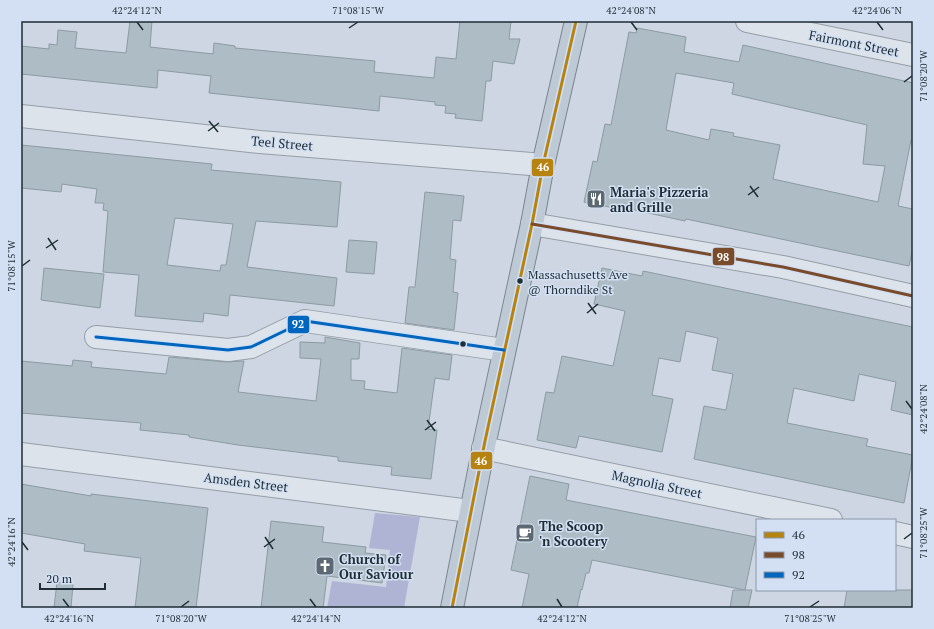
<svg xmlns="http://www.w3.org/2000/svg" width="934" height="629" viewBox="0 0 934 629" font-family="'PT Serif',serif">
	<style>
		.green { fill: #b0b4d4 }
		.building { fill: #aebcc6; stroke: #8c9aa2; fill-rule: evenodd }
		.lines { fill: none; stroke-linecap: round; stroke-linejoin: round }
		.street-casing { stroke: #959ea7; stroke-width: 24 }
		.highway-casing { stroke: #7c858d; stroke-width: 24 }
		.street { stroke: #dde3ea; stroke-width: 22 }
		.highway { stroke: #bdc9d5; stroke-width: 22 }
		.bus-1-casing { stroke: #d3e0f3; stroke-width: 6 }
		.bus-2-casing { stroke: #d3e0f3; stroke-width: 6 }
		.bus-3-casing { stroke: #d3e0f3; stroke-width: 6 }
		.bus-1 { stroke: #b68210; stroke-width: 3 }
		.bus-2 { stroke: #7a4b2a; stroke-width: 3 }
		.bus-3 { stroke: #0065bd; stroke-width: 3 }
		.ticks { fill: none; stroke: #1f2d35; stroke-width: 1.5 }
		.bus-dot { fill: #1f2d35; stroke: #d3e0f3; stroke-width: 1.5 }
		.labels { text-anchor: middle; stroke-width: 3; stroke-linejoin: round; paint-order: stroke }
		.bus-label { font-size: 12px; fill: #1f2d35; stroke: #d3e0f3; text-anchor: start }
		.street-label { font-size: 13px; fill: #1f2d35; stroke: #d3e0f3 }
		.poi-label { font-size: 13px; font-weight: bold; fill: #1f2d35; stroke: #d3e0f3; text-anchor: start }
		.line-badge { stroke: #d3e0f3; stroke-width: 1.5 }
		.badge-label { font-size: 11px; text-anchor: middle; font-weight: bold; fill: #fff }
		.neatline { fill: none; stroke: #1f2d35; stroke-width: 1.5 }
		.ticks-label { font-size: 10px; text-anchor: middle; fill: #1f2d35 }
	</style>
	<rect width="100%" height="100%" fill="#cdd6e2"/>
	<!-- green -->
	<polygon class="green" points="375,513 420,517 404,608 327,608 332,581 386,587 390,550 369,548"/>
	<!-- building -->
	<g class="building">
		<polygon points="130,21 152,21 150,47 213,54 214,43 235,46 235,48 375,61 374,72 434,78 436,57 456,59 460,21 511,21 509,39 520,39 514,64 493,61 491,81 486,81 482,121 455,118 456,114 445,113 446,106 435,105 435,102 380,96 379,111 209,93 211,76 158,70 157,88 21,74 21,46 49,49 49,44 57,45 58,30 77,32 75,48 126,53"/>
		<path d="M 637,28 L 686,37 L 684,52 L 739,62 L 743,45 L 913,83 L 913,141 L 911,140 L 898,206 L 913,209 L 913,248 L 909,266 L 686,219 L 685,221 L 625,208 L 624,210 L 584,202 L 593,161 L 597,162 L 605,124 L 611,125 L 629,32 L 636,33 ZM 676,73 L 734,83 L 732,94 L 867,125 L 863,164 L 885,166 L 878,202 L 773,179 L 780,145 L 733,136 L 734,133 L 711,129 L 709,140 L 666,130 Z"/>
		<path d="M 21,145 L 212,164 L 211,170 L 341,182 L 337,227 L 256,221 L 247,267 L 337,278 L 334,306 L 230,295 L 228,316 L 204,313 L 203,322 L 135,316 L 139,275 L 103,272 L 108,211 L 103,210 L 104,203 L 95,203 L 97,189 L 62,184 L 61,192 L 21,188 ZM 175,218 L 233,224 L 226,265 L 221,265 L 220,271 L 167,265 Z"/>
		<polygon points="425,192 464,196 461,221 453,220 450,259 456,260 453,292 458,293 454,330 405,323 409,287 415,287"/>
		<polygon points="349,240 377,242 374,274 346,272"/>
		<polygon points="44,268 104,274 100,308 41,300"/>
		<polygon points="602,268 642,276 643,271 913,327 913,415 891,410 896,382 859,374 854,401 794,388 787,423 868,439 866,446 913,455 904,503 694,459 704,406 726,410 733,374 712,370 718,338 686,331 680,362 659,358 652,395 673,399 662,452 579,436 576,448 537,440 546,392 554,393 562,356 613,366 625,311 594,304"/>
		<polygon points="325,337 360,343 359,359 351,359 351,380 365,381 364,389 397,393 402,348 452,355 449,380 435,378 428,429 437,430 431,479 391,475 392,467 338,461 338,457 238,445 189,437 189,435 140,430 141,423 21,413 21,361 72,366 73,360 92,362 91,367 166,374 169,357 227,362 242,361 244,361 238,392 316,401 321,359 300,358 300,342 325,343"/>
		<polygon points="530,476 569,484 566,500 756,537 745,590 592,560 589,573 586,573 582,590 581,589 577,608 522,608 529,574 511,570"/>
		<polygon points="21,484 91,496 91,494 208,508 196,608 135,608 141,558 84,551 85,544 21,533"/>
		<polygon points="271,521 324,527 322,542 366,547 365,553 386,555 382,583 327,576 323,608 261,608"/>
		<polygon points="57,582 73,584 71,608 54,608"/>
		<polygon points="733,590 752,590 748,608 730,608"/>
		<polygon points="847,590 913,590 913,608 844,608"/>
	</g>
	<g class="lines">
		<!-- street casing -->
		<g class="street-casing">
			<g id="street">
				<polyline points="747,21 913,55"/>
				<polyline points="21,116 260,142 543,165"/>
				<polyline points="532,224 783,267 913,296"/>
				<polyline points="96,337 228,350 251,347 305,321 504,350"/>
				<polyline points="483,448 831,520"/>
				<polyline points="21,454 470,511"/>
				<polyline points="895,533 913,537"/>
			</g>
		</g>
		<!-- highway casing -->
		<g class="highway-casing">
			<polyline id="highway" points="452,608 485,441 532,224 543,165 576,21"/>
		</g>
		<!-- street -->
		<use href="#street" class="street"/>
		<!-- highway -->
		<use href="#highway" class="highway"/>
		<!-- bus-1 casing -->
		<g class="bus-1-casing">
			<polyline id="bus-1" points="452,608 485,441 532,224 543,165 576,21"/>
		</g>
		<!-- bus-2 casing -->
		<g class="bus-2-casing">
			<polyline id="bus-2" points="532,224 783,267 913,296"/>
		</g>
		<!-- bus-3 casing -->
		<g class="bus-3-casing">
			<polyline id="bus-3" points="96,337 228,350 251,347 305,321 504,350"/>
		</g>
		<!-- bus-1 -->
		<use href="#bus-1" class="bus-1"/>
		<!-- bus-2 -->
		<use href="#bus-2" class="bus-2"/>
		<!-- bus-3 -->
		<use href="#bus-3" class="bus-3"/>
	</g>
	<!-- ticks -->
	<path class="ticks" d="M 137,22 L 143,30M 631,22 L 637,30M 877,22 L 883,30M 349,28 L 358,22M 904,82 L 912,76M 209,121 L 218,132M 208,131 L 219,123M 750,186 L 758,197M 748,195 L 759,187M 48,238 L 56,250M 46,248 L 58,240M 22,266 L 30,260M 588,303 L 596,314M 587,313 L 598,304M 906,401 L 912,409M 427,420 L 435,431M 425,430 L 436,422M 265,537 L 273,549M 904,539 L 912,533M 22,542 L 28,550M 264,547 L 275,539M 63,599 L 69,607M 310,599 L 316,607M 557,599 L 562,607M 181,607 L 189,601M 810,607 L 819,601"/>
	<!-- icons -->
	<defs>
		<g id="restaurant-square" transform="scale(1)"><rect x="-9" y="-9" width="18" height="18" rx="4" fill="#5c6872" stroke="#d3e0f3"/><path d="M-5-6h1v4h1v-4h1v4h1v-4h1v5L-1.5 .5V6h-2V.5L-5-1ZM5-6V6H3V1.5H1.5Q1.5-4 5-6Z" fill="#fff"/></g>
		<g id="cafe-square" transform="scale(1)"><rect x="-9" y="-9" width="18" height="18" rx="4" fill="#5c6872" stroke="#d3e0f3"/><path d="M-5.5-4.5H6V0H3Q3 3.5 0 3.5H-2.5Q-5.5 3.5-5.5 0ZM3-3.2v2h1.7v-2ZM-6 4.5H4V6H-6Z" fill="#fff"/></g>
		<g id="church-square" transform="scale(1)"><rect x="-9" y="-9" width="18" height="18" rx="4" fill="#5c6872" stroke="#d3e0f3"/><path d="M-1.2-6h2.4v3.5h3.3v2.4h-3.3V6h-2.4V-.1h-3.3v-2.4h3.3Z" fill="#fff"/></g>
	</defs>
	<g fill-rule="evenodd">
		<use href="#restaurant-square" x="596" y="199"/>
		<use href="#cafe-square" x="525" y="533"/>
		<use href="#church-square" x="325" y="566"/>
	</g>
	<!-- markers -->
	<g class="bus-dot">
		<circle cx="520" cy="281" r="3.5"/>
		<circle cx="463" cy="344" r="3.5"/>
	</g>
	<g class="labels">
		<!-- bus labels -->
		<g class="bus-label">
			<text x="528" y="279">Massachusetts Ave<tspan x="528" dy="15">@ Thorndike St</tspan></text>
		</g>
		<!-- street labels -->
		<g class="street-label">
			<text transform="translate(854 43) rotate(11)" y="5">Fairmont Street</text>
			<text transform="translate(282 143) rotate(5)" y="5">Teel Street</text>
			<text transform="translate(246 482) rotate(7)" y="5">Amsden Street</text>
			<text transform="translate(657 484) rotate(12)" y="5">Magnolia Street</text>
		</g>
		<!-- poi labels -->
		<g class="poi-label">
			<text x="610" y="197">Maria's Pizzeria<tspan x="610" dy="15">and Grille</tspan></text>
			<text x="539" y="531">The Scoop<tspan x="539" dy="15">'n Scootery</tspan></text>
			<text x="339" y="564">Church of<tspan x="339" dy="15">Our Saviour</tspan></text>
		</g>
	</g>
	<g class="line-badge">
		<rect x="531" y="158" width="23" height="19" rx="4" fill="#b68210"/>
		<rect x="712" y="247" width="23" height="19" rx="4" fill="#7a4b2a"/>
		<rect x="287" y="315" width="23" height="19" rx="4" fill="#0065bd"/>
		<rect x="470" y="451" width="23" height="19" rx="4" fill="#b68210"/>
	</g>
	<g class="badge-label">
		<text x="543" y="171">46</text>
		<text x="723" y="261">98</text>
		<text x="298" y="328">92</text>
		<text x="481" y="465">46</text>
	</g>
	<!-- border -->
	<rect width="934" height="629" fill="none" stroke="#d3e0f3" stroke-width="44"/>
	<!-- legend -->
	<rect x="756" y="519" width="140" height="72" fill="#d3e0f3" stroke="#8b98a7"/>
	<rect x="764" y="532" width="20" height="6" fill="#b68210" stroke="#8b98a7"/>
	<text x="792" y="539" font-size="12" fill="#1f2d35">46</text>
	<rect x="764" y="552" width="20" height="6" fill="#7a4b2a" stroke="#8b98a7"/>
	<text x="792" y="559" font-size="12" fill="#1f2d35">98</text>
	<rect x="764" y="572" width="20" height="6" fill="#0065bd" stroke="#8b98a7"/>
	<text x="792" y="579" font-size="12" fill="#1f2d35">92</text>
	<!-- scale -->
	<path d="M40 583v6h65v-6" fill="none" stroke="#1f2d35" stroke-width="2"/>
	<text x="46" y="583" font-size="12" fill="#1f2d35" stroke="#d3e0f3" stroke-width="3" paint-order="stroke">20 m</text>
	<rect x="22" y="22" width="890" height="585" class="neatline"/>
	<g class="ticks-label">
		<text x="137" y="14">42°24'12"N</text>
		<text x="358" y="14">71°08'15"W</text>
		<text x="631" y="14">42°24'08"N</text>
		<text x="877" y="14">42°24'06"N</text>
		<text transform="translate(923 76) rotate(-90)" y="4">71°08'20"W</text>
		<text transform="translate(11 266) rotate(-90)" y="4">71°08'15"W</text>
		<text transform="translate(923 409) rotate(-90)" y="4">42°24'08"N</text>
		<text transform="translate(923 533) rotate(-90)" y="4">71°08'25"W</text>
		<text transform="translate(11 542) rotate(-90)" y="4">42°24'16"N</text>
		<text x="69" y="622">42°24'16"N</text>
		<text x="181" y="622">71°08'20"W</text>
		<text x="316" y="622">42°24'14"N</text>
		<text x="562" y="622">42°24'12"N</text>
		<text x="810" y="622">71°08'25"W</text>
	</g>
</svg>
